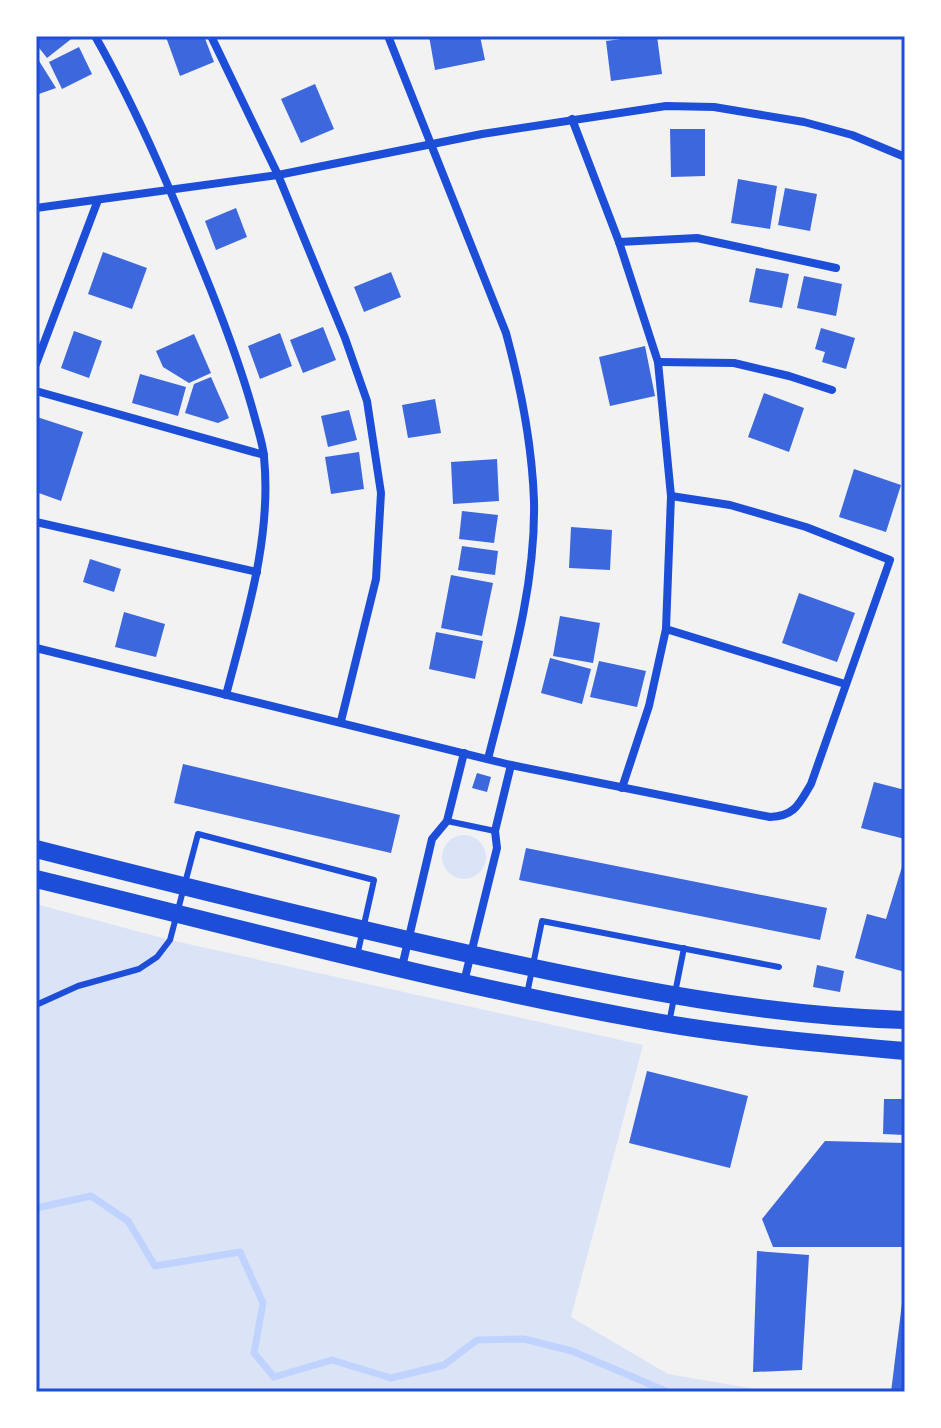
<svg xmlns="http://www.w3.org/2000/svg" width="941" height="1428" viewBox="0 0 941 1428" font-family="Spectral,serif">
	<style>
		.green { fill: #dbe4f7 }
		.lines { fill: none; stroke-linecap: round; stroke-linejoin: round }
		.stream { stroke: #bfd3fe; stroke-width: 7 }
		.building { fill: #3d67dc }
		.service { stroke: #1d4ed8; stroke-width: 6 }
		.minor { stroke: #1d4ed8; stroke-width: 8 }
		.primary { stroke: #1d4ed8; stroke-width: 18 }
		.neatline { fill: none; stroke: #1d4ed8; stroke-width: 3 }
	</style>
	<rect width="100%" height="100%" fill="#f2f2f2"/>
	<!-- green -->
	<g class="green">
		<circle cx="464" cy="857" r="22"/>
		<polygon points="36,904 170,940 643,1045 571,1317 668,1374 773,1392 36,1392"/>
	</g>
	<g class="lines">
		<!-- stream -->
		<polyline class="stream" points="36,1208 91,1196 128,1221 155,1266 240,1252 263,1303 254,1353 274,1377 332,1360 391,1378 444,1365 477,1340 524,1339 572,1351 668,1392"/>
	</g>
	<!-- building -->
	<g class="building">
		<polygon points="36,36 75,36 47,58 36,44"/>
		<polygon points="169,36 204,36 214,62 180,76 166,37"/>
		<polygon points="429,36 480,36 485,60 435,70"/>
		<polygon points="644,36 657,36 662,74 611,81 606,41"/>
		<polygon points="79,47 92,74 62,89 49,62"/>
		<polygon points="36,56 56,88 36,95"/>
		<polygon points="315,84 334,129 301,143 281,99"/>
		<polygon points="670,129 705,129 705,176 671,177"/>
		<polygon points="738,179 777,186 770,229 731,223"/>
		<polygon points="785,188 817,194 810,231 778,225"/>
		<polygon points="236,208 247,237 216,250 205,221"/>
		<polygon points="103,252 147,268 132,309 88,294"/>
		<polygon points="756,268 789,274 782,308 749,302"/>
		<polygon points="391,272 401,297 364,312 354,287"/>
		<polygon points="804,276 842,284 836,316 797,308"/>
		<polygon points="323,327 336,360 303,373 290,340"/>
		<polygon points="821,328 855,338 846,369 822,362 825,352 815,349"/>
		<polygon points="74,331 102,341 89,378 61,368"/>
		<polygon points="280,333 292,366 260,379 248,346"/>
		<polygon points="194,334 211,373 189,383 163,367 156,351"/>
		<polygon points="645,346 655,396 610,406 599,357"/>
		<polygon points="140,374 186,387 178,416 132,403"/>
		<polygon points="211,377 229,418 218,423 185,413 194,384"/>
		<polygon points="764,393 804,408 789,452 748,437"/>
		<polygon points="435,399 441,433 408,438 402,405"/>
		<polygon points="349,410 357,440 328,447 321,416"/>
		<polygon points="37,417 83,432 61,501 36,492"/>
		<polygon points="359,452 364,489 331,494 325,457"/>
		<polygon points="497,459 499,501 453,504 451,462"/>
		<polygon points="854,469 901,485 886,532 839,517"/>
		<polygon points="462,511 498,515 494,543 459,539"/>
		<polygon points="571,527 612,530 610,570 569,568"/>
		<polygon points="462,546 498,551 495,575 458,570"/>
		<polygon points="90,559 121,569 114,592 83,582"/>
		<polygon points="451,575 493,583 482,636 441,628"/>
		<polygon points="799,593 855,613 837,662 782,643"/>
		<polygon points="124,612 165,624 156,657 115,647"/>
		<polygon points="560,616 600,623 593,663 553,656"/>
		<polygon points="436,632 483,641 475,679 429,669"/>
		<polygon points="550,658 591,669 582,704 541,693"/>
		<polygon points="599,661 646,671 637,707 590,697"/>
		<polygon points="183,764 400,815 391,853 174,803"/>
		<polygon points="477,773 491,777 487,792 472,788"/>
		<polygon points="874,782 905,790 905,839 861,828"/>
		<polygon points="526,848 827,908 820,940 519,880"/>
		<polygon points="905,857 905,972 855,958 867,914 886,919"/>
		<polygon points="817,965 844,971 840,992 813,987"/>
		<polygon points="647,1071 748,1096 730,1168 629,1143"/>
		<polygon points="884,1099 905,1099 905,1135 883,1134"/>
		<polygon points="825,1141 905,1143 905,1247 773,1247 762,1219"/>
		<polygon points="757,1251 809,1255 802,1370 753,1372"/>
		<polygon points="903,1295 905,1392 891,1392"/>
	</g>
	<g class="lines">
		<!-- service -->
		<g class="service">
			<polyline points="447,821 495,831"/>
			<polyline points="527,994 542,921 779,967"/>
			<polyline points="36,1005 78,986 139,969 157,957 170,940 198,834 374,880 357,956"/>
			<polyline points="669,1023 684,948"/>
		</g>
		<!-- minor -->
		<g class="minor">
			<path d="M 95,36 C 141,117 176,203 211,290 C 228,333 244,376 256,422 C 259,433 263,445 264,457 C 272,538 246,618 226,695"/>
			<polyline points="211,36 278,175 345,338 367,401 381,493 376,579 341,721"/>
			<path d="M 388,36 L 506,333 C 521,388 532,444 534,501 C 536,588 509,675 488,759"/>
			<polyline points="572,119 619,242 658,362 671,496 666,629 649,706 622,788"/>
			<polyline points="36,208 278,175 482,134 666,106 714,107 804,122 852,135 905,157"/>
			<polyline points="619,242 697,238 836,268"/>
			<polyline points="658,362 734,363 789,376 832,390"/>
			<polyline points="36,364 98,200"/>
			<polyline points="36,391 264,455"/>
			<polyline points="36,522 257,572"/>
			<polyline points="666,629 845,684"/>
			<path d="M 36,648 L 511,765 L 770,817 C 795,816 799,804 811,784 L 890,560 L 806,527 L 730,505 L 671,496"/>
			<polyline points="402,967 432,839 447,821 464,753"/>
			<polyline points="464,982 497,848 495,831 511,765"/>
		</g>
		<!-- primary -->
		<g class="primary">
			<path d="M 36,849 C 189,888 342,926 497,960 C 631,989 767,1016 905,1020"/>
			<path d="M 36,879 C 235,927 433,981 634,1018 C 723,1035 814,1043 905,1051"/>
		</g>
	</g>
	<!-- border -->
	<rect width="941" height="1428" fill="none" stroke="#ffffff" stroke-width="76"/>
	<rect x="38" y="38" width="865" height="1352" class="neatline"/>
</svg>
